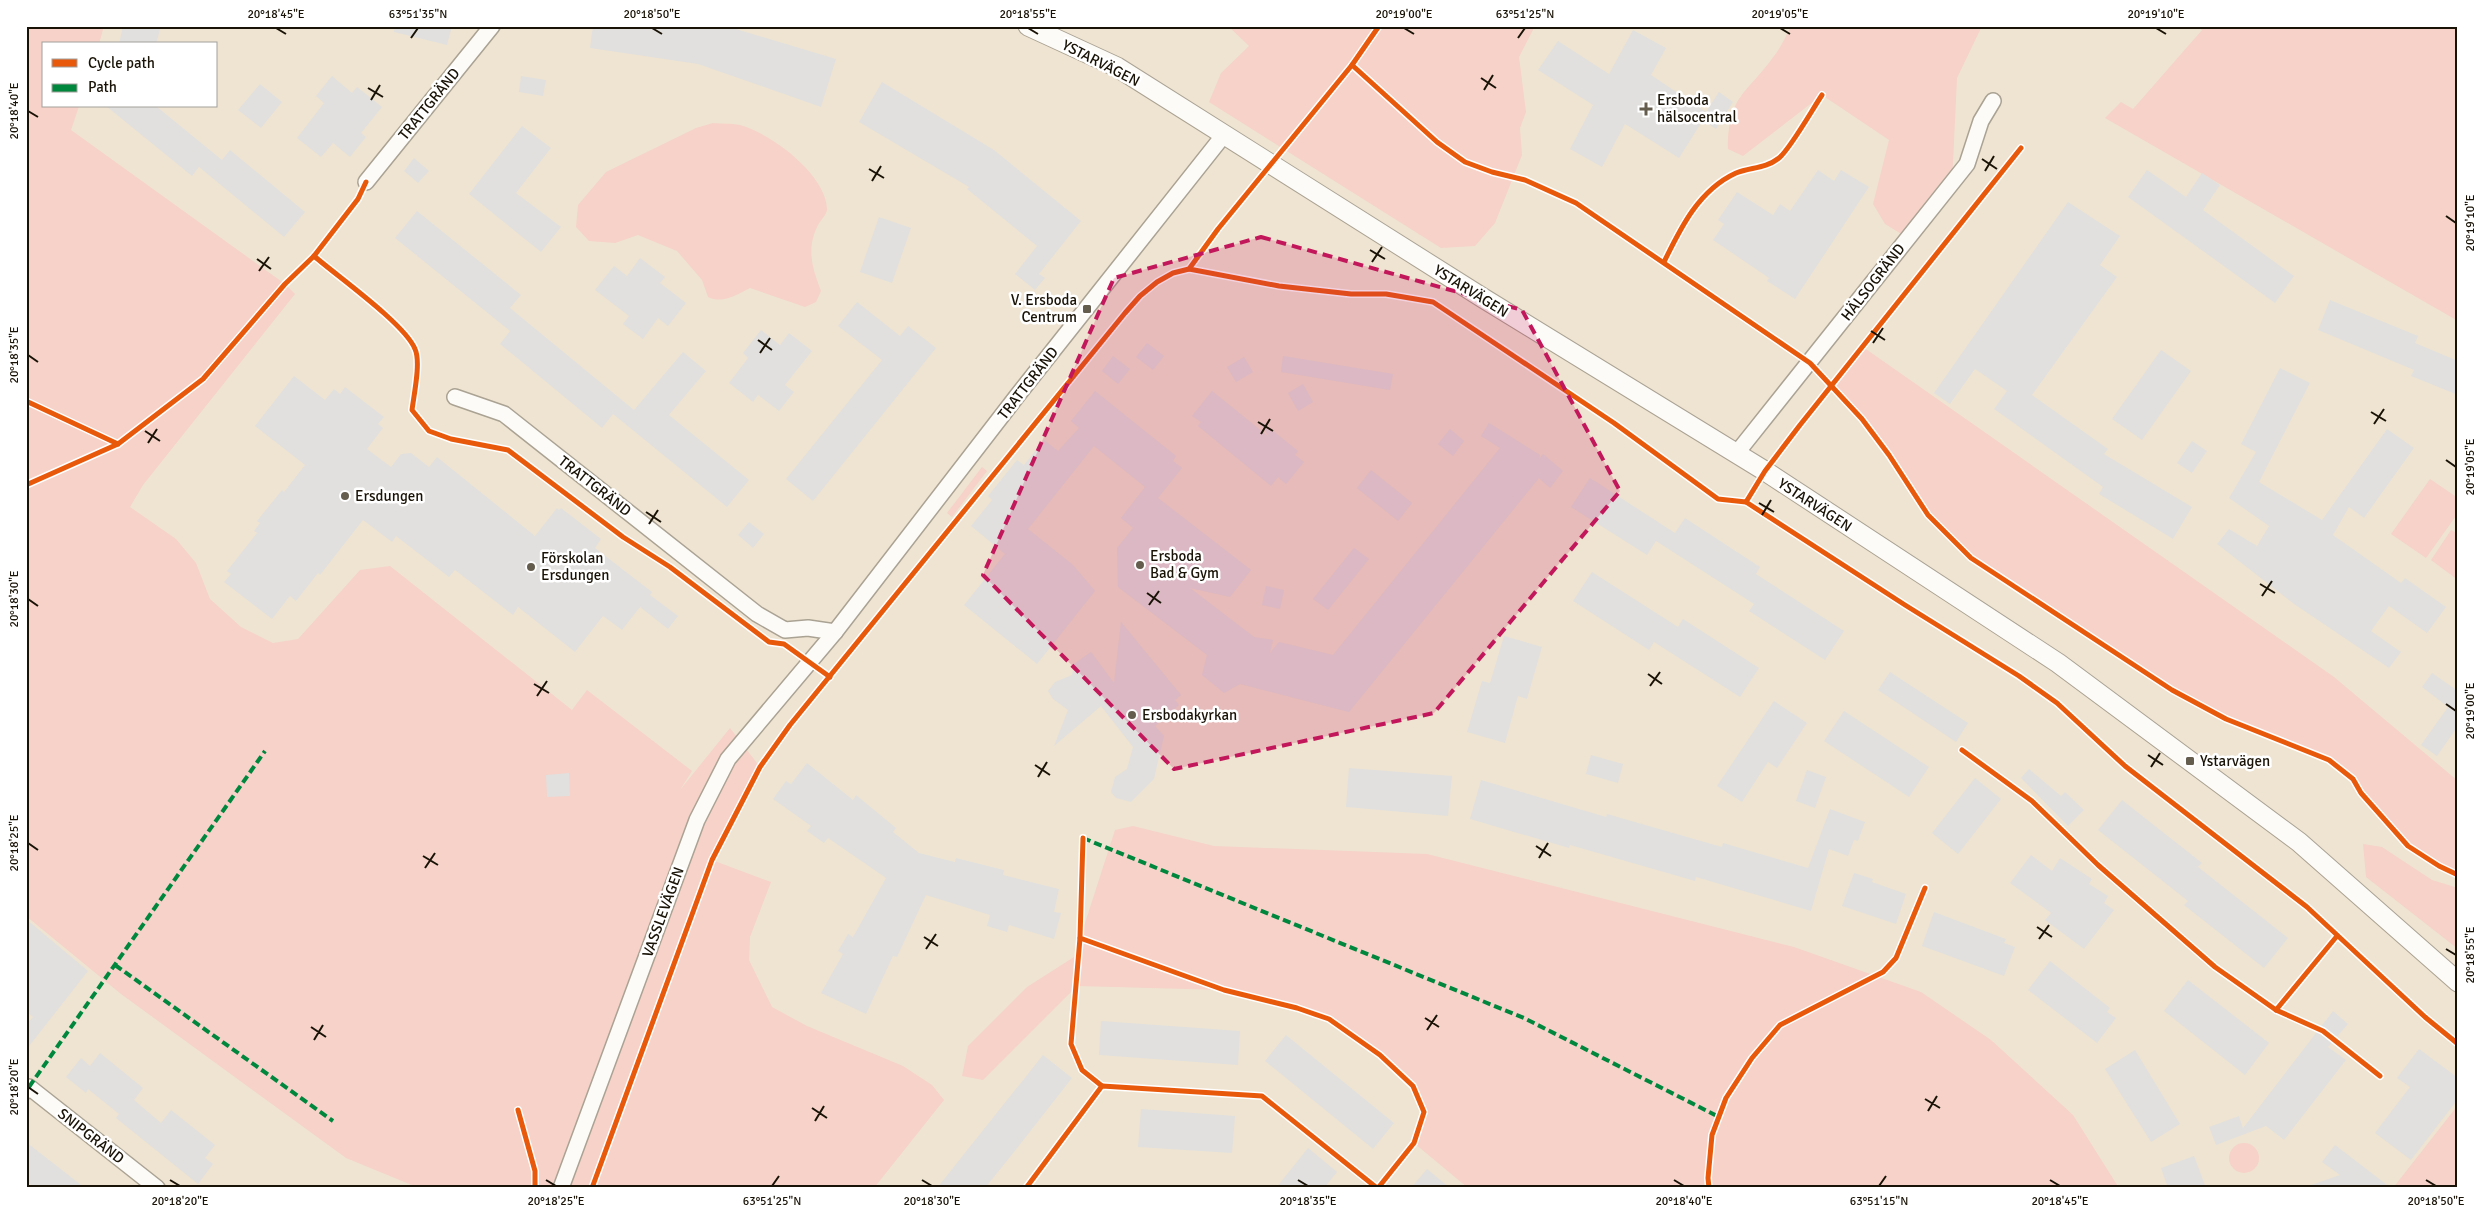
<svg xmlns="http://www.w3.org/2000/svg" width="2484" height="1214" viewBox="0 0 2484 1214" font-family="Signika,sans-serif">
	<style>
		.green { fill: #f6d2c8 }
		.building { fill: #e1e0de }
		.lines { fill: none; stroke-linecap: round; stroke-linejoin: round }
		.minor-casing { stroke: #aaa293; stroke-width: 18 }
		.tertiary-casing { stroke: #aaa293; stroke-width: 21 }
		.minor { stroke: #fdfbf8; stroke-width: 15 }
		.tertiary { stroke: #fdfbf8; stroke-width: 19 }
		.quiet { stroke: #00873e; stroke-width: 4; stroke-dasharray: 8 4; stroke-linecap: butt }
		.cycleway-casing { stroke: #fff; stroke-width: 8 }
		.cycleway { stroke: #e8590c; stroke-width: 5 }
		.marked { fill: #c2185b; fill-opacity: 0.2; stroke: #c2185b; stroke-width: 4; stroke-dasharray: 10 6; stroke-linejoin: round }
		.ticks { fill: none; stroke: #191206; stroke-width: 2 }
		.poi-dot { fill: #645c4d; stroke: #fff; stroke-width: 2 }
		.labels { text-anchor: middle; stroke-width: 5; stroke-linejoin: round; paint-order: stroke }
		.street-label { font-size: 15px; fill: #191206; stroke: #fff }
		.poi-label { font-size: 15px; fill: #191206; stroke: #fff; text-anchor: start }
		.neatline { fill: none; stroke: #191206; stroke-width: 2 }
		.ticks-label { font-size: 12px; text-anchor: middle; fill: #191206 }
	</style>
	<rect width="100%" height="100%" fill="#efe4d1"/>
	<!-- green -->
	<g class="green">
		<polygon points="26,26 104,26 99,44 44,44 44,106 79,106 71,130 285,284 295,294 143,485 130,507 176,539 196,563 210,599 241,627 273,643 298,639 360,570 390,566 572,710 587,690 692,771 680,790 730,728 760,767 712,860 771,882 750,937 749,960 772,1007 807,1026 903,1066 932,1085 944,1100 874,1188 419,1188 346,1158 121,994 26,916"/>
		<polygon points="1228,26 1535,26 1519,57 1526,112 1520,128 1522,155 1495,223 1475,246 1441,248 1209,102 1221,73 1249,46"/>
		<path d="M 1791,26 L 1982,26 L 1957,78 L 1952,183 L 1908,238 L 1885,224 L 1873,204 L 1889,140 L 1822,95 L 1743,156 L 1728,149 C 1728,95 1746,95 1774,56 C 1781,47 1786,36 1791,26 Z"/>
		<polygon points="2196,26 2458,26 2458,321 2105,118 2121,102 2133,109 2202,30"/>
		<path d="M 713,123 C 721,124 731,123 740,125 C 770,133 826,174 827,209 C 827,214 821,220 818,225 C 806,249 812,267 821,291 L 816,302 L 805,307 L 750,288 C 736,295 723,304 708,297 L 702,280 L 677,251 L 638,235 L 615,243 L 589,241 L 576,227 L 578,205 L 606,172 L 696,128 Z"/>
		<polygon points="1863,347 2334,677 2458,781 2458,875 2439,866 2408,846 2361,793 2353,779 2329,760 2226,719 2172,690 1971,558 1928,515 1889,455 1833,386"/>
		<polygon points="982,467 987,471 952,517 947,513"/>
		<polygon points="2430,479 2458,498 2458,513 2426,558 2391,534"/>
		<polygon points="2451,530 2458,534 2458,580 2431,560"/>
		<polygon points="1133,826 1214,846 1427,854 1794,947 1921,992 1991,1040 2073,1115 2119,1188 1468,1188 1414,1143 1424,1112 1413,1086 1380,1055 1329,1019 1297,1008 1224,990 1077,986 983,1080 962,1076 968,1046 1027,987 1074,957 1115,830"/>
		<polygon points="2363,844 2382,847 2432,880 2458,888 2458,949 2366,877"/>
		<polygon points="2458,1105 2458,1188 2393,1188"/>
		<circle cx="2244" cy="1158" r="15"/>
	</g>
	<!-- building -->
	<g class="building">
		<polygon points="123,26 161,26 156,44 119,44"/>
		<polygon points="395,26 452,26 447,45 394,32"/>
		<polygon points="593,26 726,26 836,59 821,107 698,64 590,48"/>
		<polygon points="1633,30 1666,48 1651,75 1706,112 1719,92 1733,102 1716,129 1703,120 1679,158 1625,124 1602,167 1570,149 1593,105 1538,70 1558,41 1609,74"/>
		<polygon points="332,76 352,93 357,87 382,107 361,133 366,137 350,157 333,143 321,157 297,138 324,103 316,96"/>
		<polygon points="521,76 546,80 543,96 519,92"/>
		<polygon points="882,82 994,150 1081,221 1039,274 1045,278 1035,290 1015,274 1037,246 967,189 969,187 859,122"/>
		<polygon points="260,84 282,102 261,128 238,110"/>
		<polygon points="106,106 156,106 222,160 230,150 305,212 284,237 199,167 192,176"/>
		<polygon points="522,126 551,148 516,193 561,227 541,252 469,194"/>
		<polygon points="414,158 429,171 418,183 404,171"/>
		<polygon points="1818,170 1834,181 1841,170 1869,187 1795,299 1767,281 1769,278 1713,240 1724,224 1718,220 1737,192 1773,215 1780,204 1790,211"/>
		<polygon points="2147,170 2186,197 2202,173 2220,185 2203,210 2294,276 2275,303 2128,197"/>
		<polygon points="2068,202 2120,236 2100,265 2117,277 2032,395 2108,449 2104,454 2192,507 2173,539 2099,494 2103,487 1994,409 2007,391 1975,369 1950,404 1934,393"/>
		<polygon points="417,211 521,295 510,308 634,410 683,352 706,371 669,415 749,480 727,507 613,414 602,428 500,344 510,331 395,238"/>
		<polygon points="879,217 911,228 892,283 860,272"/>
		<polygon points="640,258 665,277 660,283 686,303 668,326 658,318 643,339 623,324 629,316 595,290 614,266 627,276"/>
		<polygon points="2330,300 2418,336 2415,343 2458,361 2458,395 2411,376 2414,370 2318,330"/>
		<polygon points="857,302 900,336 908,326 936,348 813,501 786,479 882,360 838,326"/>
		<polygon points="761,330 780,345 789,333 812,351 785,385 794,392 779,411 758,395 753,402 729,383 748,358 743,353"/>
		<polygon points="1147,343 1164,356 1153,370 1136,357"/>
		<polygon points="2161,350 2191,371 2142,440 2112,419"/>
		<polygon points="1113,356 1130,369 1118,384 1102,371"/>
		<polygon points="1283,356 1393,374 1390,390 1281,372"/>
		<polygon points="1244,357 1253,372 1236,382 1227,367"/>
		<polygon points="2280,368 2310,383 2259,482 2322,520 2387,429 2414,448 2364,518 2349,507 2333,535 2401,583 2405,578 2446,607 2427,633 2389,606 2371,631 2401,652 2389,668 2294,604 2217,544 2229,529 2257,546 2269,526 2229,498 2256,452 2241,444"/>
		<polygon points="294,376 325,400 334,389 340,394 345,387 384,417 378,424 383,428 367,449 391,467 401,454 411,453 429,467 437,457 535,536 557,508 559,510 561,508 601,539 595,548 652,592 650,595 678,616 668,629 640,607 622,630 603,616 575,652 518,607 513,615 455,570 449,577 396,536 392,542 363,520 320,575 318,573 296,601 290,596 272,619 224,582 231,574 227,571 257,533 254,531 260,523 257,521 282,490 284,492 305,465 255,426"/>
		<polygon points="1303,384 1313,402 1298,411 1288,393"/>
		<polygon points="1095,391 1176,456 1173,461 1182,468 1158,498 1251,570 1230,597 1190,588 1254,637 1273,640 1270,653 1279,642 1333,655 1500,448 1481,436 1489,423 1540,455 1539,459 1543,454 1563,471 1550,488 1539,478 1349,712 1240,684 1224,693 1202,675 1207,655 1118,587 1117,548 1133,528 1121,518 1145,487 1094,446 1028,529 1073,565 1095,591 1037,664 964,605 1005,554 971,526 992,500 988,496 1017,460 1024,465 1044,440 1058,451 1079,428 1071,421"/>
		<polygon points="1212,391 1269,437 1260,423 1262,422 1298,451 1295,455 1304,462 1286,484 1278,477 1271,486 1198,426 1201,422 1192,416"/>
		<polygon points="1450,429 1464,441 1453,456 1438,444"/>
		<polygon points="2192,441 2207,451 2192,473 2177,463"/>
		<polygon points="1371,470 1412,503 1398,521 1357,488"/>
		<polygon points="1590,478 1675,533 1685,518 1760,567 1756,574 1844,631 1825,660 1749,611 1754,604 1656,541 1647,555 1571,507"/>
		<polygon points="749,522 764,534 753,548 738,535"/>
		<polygon points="1354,548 1369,559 1328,610 1313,599"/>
		<polygon points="1592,572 1678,627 1683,619 1759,668 1740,697 1654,642 1649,650 1573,601"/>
		<polygon points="1266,586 1284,590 1280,609 1262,605"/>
		<polygon points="1121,622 1181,695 1175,700 1179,705 1155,726 1164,736 1154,779 1131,802 1116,798 1111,792 1115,777 1127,769 1133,747 1101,706 1054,746 1068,710 1053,699 1048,691 1055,682 1072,675 1074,664 1091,652 1114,683"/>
		<polygon points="1504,636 1542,647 1527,699 1518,696 1505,743 1467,732 1482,681 1490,683"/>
		<polygon points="1890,672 1968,723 1956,742 1878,690"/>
		<polygon points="2432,673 2458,691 2458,726 2437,756 2421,745 2448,707 2422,687"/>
		<polygon points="1774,701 1807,723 1777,768 1768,762 1742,802 1717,786"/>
		<polygon points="1844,711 1929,767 1909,797 1824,741"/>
		<polygon points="1591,755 1623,764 1618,783 1586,774"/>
		<polygon points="807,763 853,800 856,795 896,828 893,832 919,853 955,862 956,858 1004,870 1003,875 1059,889 1054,912 1061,913 1054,939 1009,925 1007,932 987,926 990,915 926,895 897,957 893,956 866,1014 821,993 843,954 838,951 848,934 853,937 886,878 828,838 824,843 807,831 811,826 773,799 786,781 791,784"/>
		<polygon points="1349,768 1452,776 1448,816 1346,807"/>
		<polygon points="2029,769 2061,796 2065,792 2084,810 2068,826 2021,778"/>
		<polygon points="1807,770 1826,777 1815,808 1796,801"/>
		<polygon points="569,773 570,796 547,797 546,775"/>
		<polygon points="1975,778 2001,799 1958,854 1932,833"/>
		<polygon points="1481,780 1606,817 1607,814 1722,847 1723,843 1808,868 1830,809 1865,822 1858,841 1854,840 1848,856 1829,849 1811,911 1696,877 1695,881 1570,845 1569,848 1470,819"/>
		<polygon points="2122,800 2202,863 2198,867 2288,938 2264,968 2184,905 2188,901 2098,830"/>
		<polygon points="2031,855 2052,871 2060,858 2092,879 2089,884 2108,896 2104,903 2114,910 2084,949 2045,920 2051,913 2010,883"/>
		<polygon points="1854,873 1873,879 1872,882 1906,894 1896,924 1842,906"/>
		<polygon points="1934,912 2006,939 2004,943 2015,947 2004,976 1922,946"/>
		<polygon points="26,919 88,971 26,1050 26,1025 33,1017 26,1011"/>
		<polygon points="2050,961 2110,1008 2107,1012 2116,1018 2097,1043 2028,990"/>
		<polygon points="2188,980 2269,1043 2245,1075 2164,1011"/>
		<polygon points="2333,1011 2348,1024 2328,1047 2346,1060 2284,1140 2266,1126 2216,1145 2209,1127 2239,1116 2243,1128"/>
		<polygon points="1101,1021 1240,1031 1238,1065 1099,1055"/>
		<polygon points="1286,1035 1394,1123 1373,1149 1265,1061"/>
		<polygon points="2419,1049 2458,1078 2458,1099 2411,1160 2375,1133 2410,1087 2397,1078"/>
		<polygon points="2135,1050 2180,1124 2151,1142 2105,1069"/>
		<polygon points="100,1053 143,1088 134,1100 161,1123 171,1110 215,1145 205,1158 213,1164 198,1184 116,1118 119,1114 88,1089 86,1093 66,1077 81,1058 90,1066"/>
		<polygon points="1043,1055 1072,1078 1014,1152 985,1188 937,1188"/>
		<polygon points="1141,1109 1235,1116 1232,1153 1138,1147"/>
		<polygon points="26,1142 85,1188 35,1188 26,1181"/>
		<polygon points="2335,1145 2391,1188 2311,1188 2311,1185 2340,1175 2322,1162"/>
		<polygon points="1308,1148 1337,1172 1324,1188 1276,1188"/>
		<polygon points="2194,1156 2206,1188 2168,1188 2161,1168"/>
		<polygon points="1427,1169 1450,1188 1411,1188"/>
	</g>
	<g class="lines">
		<!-- minor casing -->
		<g class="minor-casing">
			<g id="minor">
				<polyline points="366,182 492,26"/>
				<polyline points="455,397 504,414 757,614 785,630 808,628 835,632"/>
				<polyline points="1736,454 1967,164 1981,121 1993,101"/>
				<polyline points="26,1091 29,1087 157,1188"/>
				<polyline points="561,1188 697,820 728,759 835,632 1017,396 1223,136"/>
			</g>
		</g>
		<!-- tertiary casing -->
		<g class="tertiary-casing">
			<polyline id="tertiary" points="1028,26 1117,67 1483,298 1765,471 2058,663 2299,842 2458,982"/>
		</g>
		<!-- minor -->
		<use href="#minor" class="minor"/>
		<!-- tertiary -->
		<use href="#tertiary" class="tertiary"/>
		<!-- quiet -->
		<g class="quiet">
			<polyline points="1083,838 1524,1018 1719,1117"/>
			<polyline points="115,965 333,1121"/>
			<polyline points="29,1087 265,751"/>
		</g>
		<!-- cycleway casing -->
		<g class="cycleway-casing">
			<g id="cycleway">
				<polyline points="1379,26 1352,65 1437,142 1465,162 1492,172 1525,180 1576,203 1810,363 1862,419 1889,455 1928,515 1971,558 2172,690 2226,719 2329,760 2353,779 2361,793 2408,846 2439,866 2458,875"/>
				<path d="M 314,256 C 337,276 405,324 415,349 C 421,362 414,394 412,410 L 429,431 L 451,439 L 508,450 L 623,537 L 670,567 L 769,642 L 784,644 L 830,677"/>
				<path d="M 1664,262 C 1681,227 1699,190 1736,173 C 1751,167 1765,169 1779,158 C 1790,149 1812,110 1822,95"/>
				<polyline points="1189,269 1279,286 1351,294 1386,294 1433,302 1614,423 1718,499 1746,502 1765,471 1800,425 2021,148"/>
				<polyline points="26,401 118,444"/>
				<polyline points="26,485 118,444 203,379 285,284 314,256 358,199 366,182"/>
				<polyline points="1746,502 1905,605 2019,676 2057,703 2125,766 2307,907 2425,1017 2458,1044"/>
				<polyline points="1962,750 2032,801 2098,865 2215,967 2276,1010 2323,1031 2380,1076"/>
				<polyline points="1083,838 1080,938 1224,990 1297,1008 1329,1019 1380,1055 1413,1086 1424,1112 1414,1143 1378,1188"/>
				<polyline points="1080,938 1071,1044 1082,1070 1102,1086"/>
				<polyline points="2276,1010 2337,936"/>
				<polyline points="518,1110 535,1171 535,1188"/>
				<polyline points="592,1188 712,860 760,767 790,725 1125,313 1140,296 1157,282 1173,273 1189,269 1218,229 1352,65"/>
				<polyline points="1026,1188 1102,1086 1262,1096 1377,1188"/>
				<polyline points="1709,1188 1708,1178 1712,1135 1726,1098 1752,1058 1780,1025 1883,972 1896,958 1925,888"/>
			</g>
		</g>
		<!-- cycleway -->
		<use href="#cycleway" class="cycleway"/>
	</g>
	<!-- marked area -->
	<path class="marked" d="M 1261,237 L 1522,310 L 1620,491 L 1434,713 L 1174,769 L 983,575 L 1114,278 Z"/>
	<!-- ticks -->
	<path class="ticks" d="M 276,28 L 286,34M 652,28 L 662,34M 1028,28 L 1038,34M 1404,28 L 1414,34M 1780,28 L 1790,34M 2156,28 L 2166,34M 411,38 L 418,28M 1518,38 L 1525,28M 1481,78 L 1496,88M 368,88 L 383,97M 1484,90 L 1493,75M 371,100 L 380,85M 28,111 L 38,117M 1982,159 L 1997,169M 869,169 L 884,178M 1985,171 L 1994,156M 872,181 L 881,166M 2446,216 L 2456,223M 1370,250 L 1385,259M 257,259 L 271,269M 1372,262 L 1382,247M 259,271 L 269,257M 1871,331 L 1885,340M 758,340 L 772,350M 1873,343 L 1883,328M 760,353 L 770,338M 28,355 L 38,362M 2371,412 L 2386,421M 1258,422 L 1273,431M 2374,424 L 2384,409M 145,431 L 160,441M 1261,434 L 1270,419M 148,443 L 157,429M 2446,460 L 2456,467M 1759,503 L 1774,512M 646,512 L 661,522M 1762,515 L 1771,500M 649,524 L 658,510M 2260,584 L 2275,593M 1147,593 L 1161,603M 2262,596 L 2272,581M 28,599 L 38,606M 1149,605 L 1159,591M 1648,674 L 1662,684M 534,684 L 549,693M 1650,686 L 1660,672M 537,696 L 547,681M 2446,704 L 2456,711M 2148,755 L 2163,765M 1035,765 L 1050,775M 2151,767 L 2160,753M 1038,777 L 1047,762M 28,843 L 38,850M 1536,846 L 1551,856M 423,856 L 438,865M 1539,858 L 1548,843M 425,868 L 435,853M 2037,927 L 2052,937M 924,937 L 938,946M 2039,939 L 2049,925M 926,949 L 936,934M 2446,949 L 2456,955M 1425,1018 L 1439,1027M 311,1027 L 326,1037M 1427,1030 L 1437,1015M 314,1040 L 323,1025M 28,1087 L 38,1094M 1925,1099 L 1940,1108M 812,1108 L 827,1118M 1928,1111 L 1937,1096M 815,1121 L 824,1106M 170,1180 L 180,1186M 546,1180 L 556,1186M 922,1180 L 932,1186M 1298,1180 L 1308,1186M 1674,1180 L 1684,1186M 2050,1180 L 2060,1186M 2426,1180 L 2436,1186M 772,1186 L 779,1176M 1879,1186 L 1886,1176"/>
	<!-- markers -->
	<g class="poi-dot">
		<path d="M1643.5 101.5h5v5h5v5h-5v5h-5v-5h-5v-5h5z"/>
		<rect x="1082" y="304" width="10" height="10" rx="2.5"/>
		<circle cx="345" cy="496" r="5"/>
		<circle cx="1140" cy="565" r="5"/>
		<circle cx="531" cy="567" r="5"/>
		<circle cx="1132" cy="715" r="5"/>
		<rect x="2185" y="756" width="10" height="10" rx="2.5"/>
	</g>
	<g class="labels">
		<!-- street labels -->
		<g class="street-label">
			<text transform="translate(1101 63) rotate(27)" y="5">YSTARVÄGEN</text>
			<text transform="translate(429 104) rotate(-51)" y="5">TRATTGRÄND</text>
			<text transform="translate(1873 282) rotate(-52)" y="5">HÄLSOGRÄND</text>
			<text transform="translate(1471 291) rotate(32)" y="5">YSTARVÄGEN</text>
			<text transform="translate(1028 383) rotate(-52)" y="5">TRATTGRÄND</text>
			<text transform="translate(595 486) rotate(38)" y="5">TRATTGRÄND</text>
			<text transform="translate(1815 505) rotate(33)" y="5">YSTARVÄGEN</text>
			<text transform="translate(663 912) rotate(-70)" y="5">VASSLEVÄGEN</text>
			<text transform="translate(91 1136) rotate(38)" y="5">SNIPGRÄND</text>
		</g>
		<!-- poi labels -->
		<g class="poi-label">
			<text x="1657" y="105">Ersboda<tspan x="1657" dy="17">hälsocentral</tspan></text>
			<text x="1077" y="305" text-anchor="end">V. Ersboda<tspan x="1077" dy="17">Centrum</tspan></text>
			<text x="355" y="501">Ersdungen</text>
			<text x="1150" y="561">Ersboda<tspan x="1150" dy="17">Bad &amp; Gym</tspan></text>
			<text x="541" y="563">Förskolan<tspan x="541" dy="17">Ersdungen</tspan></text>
			<text x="1142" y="720">Ersbodakyrkan</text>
			<text x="2200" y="766">Ystarvägen</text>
		</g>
	</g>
	<!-- border -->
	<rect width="2484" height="1214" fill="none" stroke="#ffffff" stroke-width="55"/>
	<!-- legend -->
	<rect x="42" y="42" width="175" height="65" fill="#ffffff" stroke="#a3a09b"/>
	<rect x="52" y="59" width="25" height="8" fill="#e8590c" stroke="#a3a09b"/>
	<text x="88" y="68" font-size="15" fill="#191206">Cycle path</text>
	<rect x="52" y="84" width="25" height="8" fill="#00873e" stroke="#a3a09b"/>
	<text x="88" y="92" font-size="15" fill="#191206">Path</text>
	<rect x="28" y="28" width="2428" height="1158" class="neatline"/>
	<g class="ticks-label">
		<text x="276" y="18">20°18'45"E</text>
		<text x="418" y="18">63°51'35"N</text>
		<text x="652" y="18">20°18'50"E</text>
		<text x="1028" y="18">20°18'55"E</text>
		<text x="1404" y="18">20°19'00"E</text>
		<text x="1525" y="18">63°51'25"N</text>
		<text x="1780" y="18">20°19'05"E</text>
		<text x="2156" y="18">20°19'10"E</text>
		<text transform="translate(14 111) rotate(-90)" y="4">20°18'40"E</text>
		<text transform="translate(2470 223) rotate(-90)" y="4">20°19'10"E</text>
		<text transform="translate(14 355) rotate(-90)" y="4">20°18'35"E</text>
		<text transform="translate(2470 467) rotate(-90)" y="4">20°19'05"E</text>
		<text transform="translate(14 599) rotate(-90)" y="4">20°18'30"E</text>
		<text transform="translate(2470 711) rotate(-90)" y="4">20°19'00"E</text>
		<text transform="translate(14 843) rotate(-90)" y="4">20°18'25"E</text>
		<text transform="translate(2470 955) rotate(-90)" y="4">20°18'55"E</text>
		<text transform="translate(14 1087) rotate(-90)" y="4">20°18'20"E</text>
		<text x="180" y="1205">20°18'20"E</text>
		<text x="556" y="1205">20°18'25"E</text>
		<text x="772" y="1205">63°51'25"N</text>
		<text x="932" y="1205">20°18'30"E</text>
		<text x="1308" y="1205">20°18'35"E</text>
		<text x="1684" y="1205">20°18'40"E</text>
		<text x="1879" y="1205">63°51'15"N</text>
		<text x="2060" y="1205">20°18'45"E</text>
		<text x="2436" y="1205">20°18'50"E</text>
	</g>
</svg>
